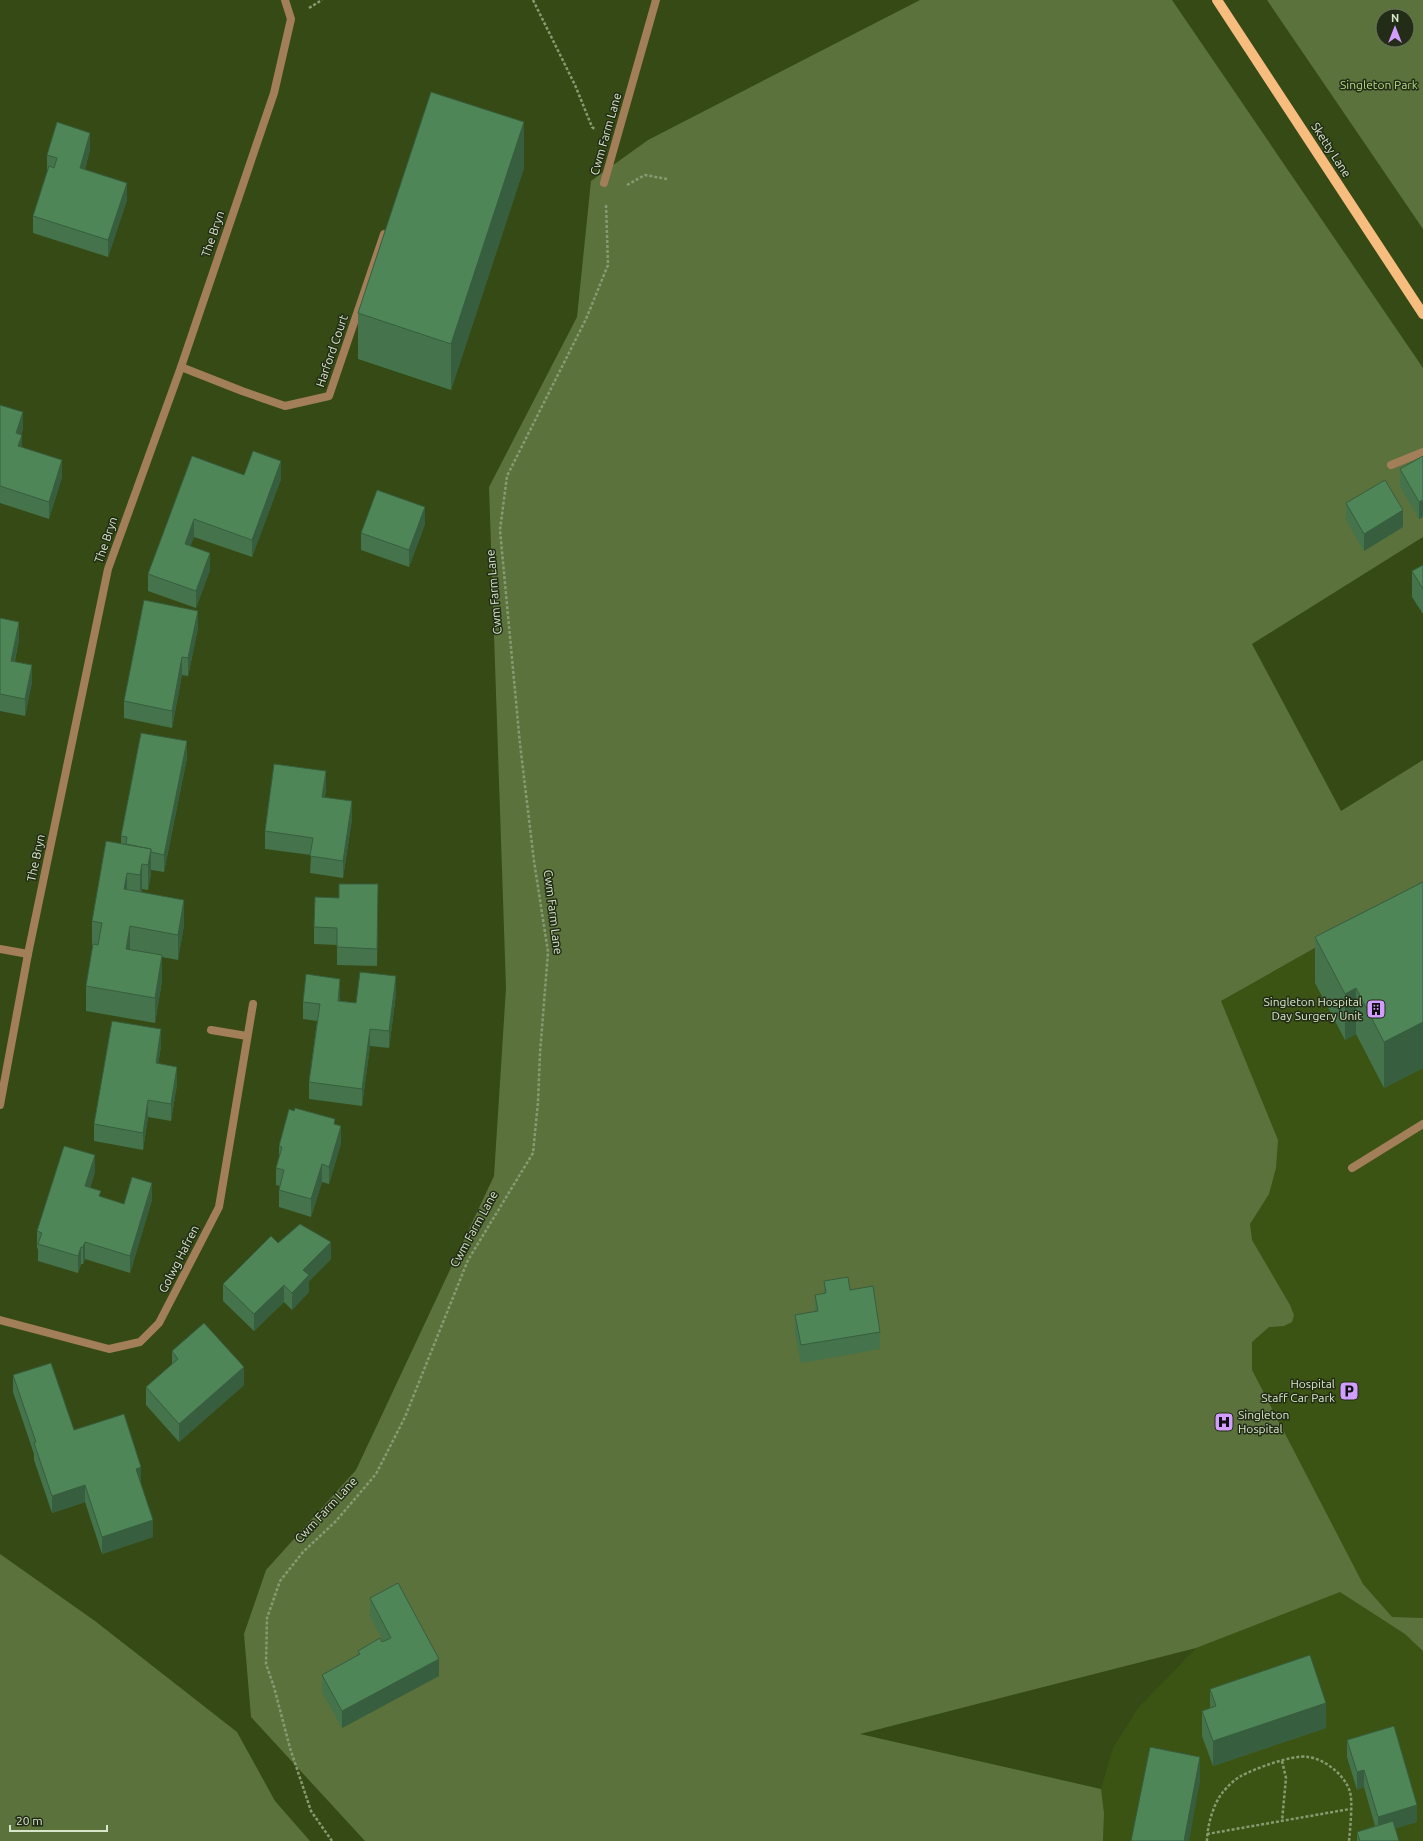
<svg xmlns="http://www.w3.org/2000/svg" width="1423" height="1841" viewBox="0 0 1423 1841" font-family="Ubuntu,sans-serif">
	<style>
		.built { fill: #3b5313 }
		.green { fill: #5b723d; fill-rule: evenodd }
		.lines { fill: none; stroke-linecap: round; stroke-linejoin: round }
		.path { stroke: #889a71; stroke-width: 2.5; stroke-dasharray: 3 2; stroke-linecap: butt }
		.lane { stroke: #a27f59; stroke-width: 8 }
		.street { stroke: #a27f59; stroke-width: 8 }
		.primary { stroke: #f7bd7f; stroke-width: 10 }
		.wall { fill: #44734c }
		.shaded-wall { fill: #375e3e }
		.building { fill: #4f8658; stroke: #375e3e }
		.labels { text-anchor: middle; stroke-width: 3; stroke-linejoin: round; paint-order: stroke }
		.park-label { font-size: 12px; fill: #b8de86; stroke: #222c16 }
		.street-label { font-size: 12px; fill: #d8e6c9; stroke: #222c16 }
		.poi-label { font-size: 12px; fill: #d8e6c9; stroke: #222c16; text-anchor: end }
	</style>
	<rect width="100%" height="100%" fill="#354a14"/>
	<!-- built -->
	<polygon class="built" points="1423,887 1423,1841 1103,1841 1104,1813 1101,1789 1113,1748 1138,1708 1196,1648 1194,1631 1030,1109"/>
	<!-- green -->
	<g class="green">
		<polygon points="920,0 1172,0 1423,368 1423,537 1252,644 1341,811 1423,760 1423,887 1221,1001 1278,1140 1276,1168 1269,1194 1250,1224 1252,1240 1290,1305 1294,1315 1292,1322 1284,1326 1269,1327 1252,1342 1252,1370 1363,1584 1392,1617 1423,1618 1423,1651 1405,1634 1340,1592 1196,1648 860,1734 1101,1789 1104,1813 1103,1841 365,1841 251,1717 244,1634 266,1570 356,1470 494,1176 506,988 489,487 577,317 591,181 648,140"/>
		<path d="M 1267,0 L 1423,0 L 1423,229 ZM 1383,16 L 1407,16 L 1407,40 L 1383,40 Z"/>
		<polygon points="0,1554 95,1621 237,1732 275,1801 310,1841 0,1841"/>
	</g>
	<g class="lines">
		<!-- path -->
		<g class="path">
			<polyline points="533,0 575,85 592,127 596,130"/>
			<polyline points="309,8 322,0"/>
			<polyline points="627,185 645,175 667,179"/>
			<polyline points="1282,1761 1286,1778 1282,1821"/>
			<polyline points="1207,1834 1350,1809"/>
			<polyline points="332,1841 311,1811 290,1748 274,1687 266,1664 267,1618 280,1581 303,1552 336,1521 376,1474 405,1417 468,1260 533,1153 538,1102 540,1053 548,952 534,861 520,744 500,530 507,476 586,319 608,265 606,204"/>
			<path d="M 1207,1841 C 1207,1827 1213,1804 1223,1792 C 1227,1787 1235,1779 1241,1776 C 1254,1769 1293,1754 1308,1757 C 1325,1759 1345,1775 1350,1792 C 1353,1802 1350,1830 1349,1841"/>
		</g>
		<!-- lane -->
		<g class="lane">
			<polyline points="181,367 242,391 285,406 329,396 384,234"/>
			<polyline points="1391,465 1423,452"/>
			<polyline points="1352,1168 1423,1124"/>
		</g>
		<!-- street -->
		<g class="street">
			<polyline points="604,183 656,0"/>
			<polyline points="0,949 28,954"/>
			<polyline points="211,1030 247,1036"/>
			<polyline points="0,1105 28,954 108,569 181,367 274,93 291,19 285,0"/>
			<polyline points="0,1320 109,1349 140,1342 159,1323 219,1207 253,1004"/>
		</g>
		<!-- primary -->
		<polyline class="primary" points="1217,0 1423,314"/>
	</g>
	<!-- wall -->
	<g class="wall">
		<polygon points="90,150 85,169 127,200 108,257 33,233 33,216 47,172 47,155"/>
		<polygon points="524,168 451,390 358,359 358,313"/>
		<polygon points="0,405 23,429 21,435 22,448 62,477 49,519 0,503"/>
		<polygon points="192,456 244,475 281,479 252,557 194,537 190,546 210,570 196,608 148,591 148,574"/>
		<polygon points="1423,456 1423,517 1419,519 1400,487 1400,469"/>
		<polygon points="1346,503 1403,527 1364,551 1346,520"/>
		<polygon points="425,524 409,567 361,550 361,533"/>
		<polygon points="1423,565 1423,614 1412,597 1412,571"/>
		<polygon points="0,618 19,639 15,661 32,682 25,716 0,711"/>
		<polygon points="198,628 188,676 182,675 172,728 124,718 124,701"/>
		<polygon points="187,758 164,872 151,870 151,874 148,890 142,889 142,892 184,925 178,960 162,957 162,981 155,1023 86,1011 86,986 93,946 92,946 92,921 121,843 121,836"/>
		<polygon points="326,788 325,797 352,819 343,878 310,873 311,855 265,849 265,831"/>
		<polygon points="1423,882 1423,1068 1384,1088 1356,1034 1345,1040 1315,983 1315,937"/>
		<polygon points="378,901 377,966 337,965 337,945 314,944 314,927"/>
		<polygon points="396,994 389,1048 370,1046 362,1106 309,1099 309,1082 317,1021 303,1019 303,1002 340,996 340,1001 356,1003"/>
		<polygon points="161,1046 158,1063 177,1084 171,1121 148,1117 143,1150 94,1141 94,1124"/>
		<polygon points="335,1125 341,1143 329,1184 322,1182 311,1217 279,1207 279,1190 280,1186 276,1185 276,1168 279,1158 279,1146"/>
		<polygon points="95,1172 90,1188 101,1197 124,1204 152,1200 130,1273 85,1259 83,1264 81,1264 78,1273 38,1261 38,1249 37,1248 37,1231"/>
		<polygon points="278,1243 331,1259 309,1281 309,1292 292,1310 284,1302 254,1331 223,1301 223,1284"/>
		<polygon points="824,1281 850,1290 880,1332 880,1349 801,1363 795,1333 795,1315 815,1312 815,1295 824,1294"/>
		<polygon points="172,1351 244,1385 179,1442 146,1405 146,1387 172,1364"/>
		<polygon points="13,1375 74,1430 141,1484 153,1537 102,1554 85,1502 52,1513 34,1460 34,1454 13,1392"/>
		<polygon points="370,1598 439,1676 342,1728 322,1692 322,1675 358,1656 358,1651 384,1642 370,1616"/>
		<polygon points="1210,1689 1326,1728 1213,1766 1202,1736 1202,1711 1210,1708"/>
		<polygon points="1347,1740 1417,1822 1395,1828 1399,1841 1357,1841 1357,1832 1375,1826 1364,1787 1357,1790 1347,1757"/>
	</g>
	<!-- shaded-wall -->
	<g class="shaded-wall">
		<polygon points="524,122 524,168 451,390 451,344"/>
		<polygon points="90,133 90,150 80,185 80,168"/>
		<polygon points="127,183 127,200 108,257 108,240"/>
		<polygon points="23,412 23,429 16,450 16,433"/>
		<polygon points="22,435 22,452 18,446"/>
		<polygon points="62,460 62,477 49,519 49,502"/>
		<polygon points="281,461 281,479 252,557 252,540"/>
		<polygon points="1423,500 1423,517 1419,519 1419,502"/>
		<polygon points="425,507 425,524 409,567 409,550"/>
		<polygon points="1403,510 1403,527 1364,551 1364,534"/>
		<polygon points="194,519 194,537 185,561 185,544"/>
		<polygon points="210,553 210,570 196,608 196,591"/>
		<polygon points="198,611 198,628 188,676 188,658"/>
		<polygon points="19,622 19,639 11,678 11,661"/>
		<polygon points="182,657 182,675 172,728 172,711"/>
		<polygon points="32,665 32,682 25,716 25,699"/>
		<polygon points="187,741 187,758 164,872 164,855"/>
		<polygon points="326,771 326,788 322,814 322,797"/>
		<polygon points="352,801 352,819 343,878 343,861"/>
		<polygon points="151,849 151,874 148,890 148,865"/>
		<polygon points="142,864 142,889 140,900 140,875"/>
		<polygon points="127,873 127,898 124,889"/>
		<polygon points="378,884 378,901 377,966 377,949"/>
		<polygon points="184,900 184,925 178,960 178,935"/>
		<polygon points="130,926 130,952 126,949"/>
		<polygon points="162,955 162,981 155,1023 155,998"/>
		<polygon points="396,976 396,994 389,1048 389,1031"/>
		<polygon points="340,979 340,996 338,1018 338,1001"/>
		<polygon points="1356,988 1356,1034 1345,1040 1345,994"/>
		<polygon points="1423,1022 1423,1068 1384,1088 1384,1042"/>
		<polygon points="161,1029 161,1046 156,1080 156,1063"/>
		<polygon points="370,1029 370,1046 362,1106 362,1089"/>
		<polygon points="177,1067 177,1084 171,1121 171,1104"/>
		<polygon points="148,1100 148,1117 143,1150 143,1133"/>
		<polygon points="341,1126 341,1143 329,1184 329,1167"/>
		<polygon points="95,1155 95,1172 85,1204 85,1186"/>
		<polygon points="322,1164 322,1182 311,1217 311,1199"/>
		<polygon points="152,1183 152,1200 130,1273 130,1256"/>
		<polygon points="85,1242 85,1259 83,1264 83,1247"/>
		<polygon points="331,1242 331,1259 309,1281 309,1292 292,1310 292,1293 303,1270"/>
		<polygon points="81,1247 81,1264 78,1273 78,1256"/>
		<polygon points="284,1285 284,1302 254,1331 254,1314"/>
		<polygon points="244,1367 244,1385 179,1442 179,1424"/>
		<polygon points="141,1467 141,1485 136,1469"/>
		<polygon points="85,1485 85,1502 52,1513 52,1496"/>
		<polygon points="153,1520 153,1537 102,1554 102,1537"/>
		<polygon points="439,1659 439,1676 342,1728 342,1711"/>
		<polygon points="1326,1703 1326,1728 1213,1766 1213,1741"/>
		<polygon points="1200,1757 1200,1782 1189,1841 1184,1841"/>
		<polygon points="1364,1770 1364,1787 1357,1790 1357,1772"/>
		<polygon points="1417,1805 1417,1822 1378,1834 1378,1817"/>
	</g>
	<!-- building -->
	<g class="building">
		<polygon points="431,92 524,122 451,344 358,313"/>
		<polygon points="57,122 90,133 80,168 127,183 108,240 33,216 49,166 54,168 57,158 47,155"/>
		<polygon points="0,405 23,412 16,433 22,435 18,446 62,460 49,502 0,486"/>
		<polygon points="253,451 281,461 252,540 194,519 185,544 210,553 196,591 148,574 192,456 244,475"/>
		<polygon points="1423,456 1423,500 1419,502 1400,469"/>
		<polygon points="1385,480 1403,510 1364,534 1346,503"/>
		<polygon points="377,490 425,507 409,550 361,533"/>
		<polygon points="1423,565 1423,589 1412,571"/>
		<polygon points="144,600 198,611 188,658 182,657 172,711 124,701"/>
		<polygon points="0,618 19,622 11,661 32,665 25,699 0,694"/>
		<polygon points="141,733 187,741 164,855 151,852 151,849 126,844 127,837 121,836"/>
		<polygon points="274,764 326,771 322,797 352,801 343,861 310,856 313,838 265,831"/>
		<polygon points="106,841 151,849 148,865 142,864 140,875 127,873 124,889 184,900 178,935 130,926 126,949 162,955 155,998 86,986 93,944 98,945 102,923 92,921"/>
		<polygon points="1423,882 1423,1022 1384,1042 1356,988 1345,994 1315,937"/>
		<polygon points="339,884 378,884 377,949 337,947 337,928 314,927 315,897 339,898"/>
		<polygon points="360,972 396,976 389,1031 370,1029 362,1089 309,1082 320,1004 303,1002 306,974 340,979 338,1001 356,1003"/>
		<polygon points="112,1021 161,1029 156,1063 177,1067 171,1104 148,1100 143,1133 94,1124"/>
		<polygon points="295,1108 335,1119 334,1124 341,1126 329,1167 322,1164 311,1199 279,1190 284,1170 276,1168 282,1147 279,1146 289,1109 294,1111"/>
		<polygon points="64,1146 95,1155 85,1186 101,1191 99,1196 124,1204 132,1177 152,1183 130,1256 85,1242 83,1247 81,1247 78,1256 38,1244 42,1233 37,1231"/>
		<polygon points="300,1224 331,1242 303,1270 309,1275 292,1293 284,1285 254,1314 223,1284 271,1236 278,1243"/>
		<polygon points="848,1277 850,1290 873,1286 880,1332 801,1345 795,1315 818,1311 815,1295 826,1293 824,1281"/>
		<polygon points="204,1323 244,1367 179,1424 146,1387 178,1359 172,1351"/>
		<polygon points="51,1363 74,1430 124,1414 141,1467 136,1469 153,1520 102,1537 85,1485 52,1496 34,1443 36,1442 13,1375"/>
		<polygon points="398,1583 439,1659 342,1711 322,1675 360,1654 358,1651 380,1638 382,1642 391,1638 370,1598"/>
		<polygon points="1310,1655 1326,1703 1213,1741 1202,1711 1216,1706 1210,1689"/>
		<polygon points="1394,1726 1417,1805 1378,1817 1364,1770 1357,1772 1347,1740"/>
		<polygon points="1150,1747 1200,1757 1184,1841 1131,1841"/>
		<polygon points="1393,1821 1399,1841 1360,1841 1357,1832"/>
	</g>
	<!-- icons -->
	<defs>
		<g id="building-square" transform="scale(1)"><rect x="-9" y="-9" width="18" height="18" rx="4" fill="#d19dfe" stroke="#222c16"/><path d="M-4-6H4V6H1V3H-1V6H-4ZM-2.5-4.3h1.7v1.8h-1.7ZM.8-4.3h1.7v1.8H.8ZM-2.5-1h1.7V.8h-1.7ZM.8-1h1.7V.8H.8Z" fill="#111"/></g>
		<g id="parking-square" transform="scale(1)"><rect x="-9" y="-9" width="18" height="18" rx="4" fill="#d19dfe" stroke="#222c16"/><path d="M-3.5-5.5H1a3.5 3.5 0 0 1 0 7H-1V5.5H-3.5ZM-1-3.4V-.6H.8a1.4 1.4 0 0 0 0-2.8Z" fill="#111"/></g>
		<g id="hospital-square" transform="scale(1)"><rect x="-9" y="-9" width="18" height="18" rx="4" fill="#d19dfe" stroke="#222c16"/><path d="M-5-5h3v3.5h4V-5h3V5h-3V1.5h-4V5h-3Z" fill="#111"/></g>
	</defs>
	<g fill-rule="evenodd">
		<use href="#building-square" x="1376" y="1009"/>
		<use href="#parking-square" x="1349" y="1391"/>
		<use href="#hospital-square" x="1224" y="1422"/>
	</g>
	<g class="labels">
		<!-- park labels -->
		<g class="park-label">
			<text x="1379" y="89">Singleton Park</text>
		</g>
		<!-- street labels -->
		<g class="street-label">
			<text transform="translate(606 134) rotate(-74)" y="4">Cwm Farm Lane</text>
			<text transform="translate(1331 150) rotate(57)" y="4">Sketty Lane</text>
			<text transform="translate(213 234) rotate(-71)" y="4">The Bryn</text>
			<text transform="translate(332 351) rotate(-71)" y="4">Harford Court</text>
			<text transform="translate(106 540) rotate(-71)" y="4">The Bryn</text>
			<text transform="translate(494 592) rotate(-95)" y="4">Cwm Farm Lane</text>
			<text transform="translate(36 858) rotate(-78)" y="4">The Bryn</text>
			<text transform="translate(553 912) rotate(83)" y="4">Cwm Farm Lane</text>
			<text transform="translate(474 1229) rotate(-61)" y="4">Cwm Farm Lane</text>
			<text transform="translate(179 1259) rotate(-63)" y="4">Golwg Hafren</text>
			<text transform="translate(326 1510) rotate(-47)" y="4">Cwm Farm Lane</text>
		</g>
		<!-- poi labels -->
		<g class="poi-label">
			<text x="1362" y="1006">Singleton Hospital<tspan x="1362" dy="14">Day Surgery Unit</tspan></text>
			<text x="1335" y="1388">Hospital<tspan x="1335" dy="14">Staff Car Park</tspan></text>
			<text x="1238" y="1419" text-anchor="start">Singleton<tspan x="1238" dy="14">Hospital</tspan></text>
		</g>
	</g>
	<!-- north arrow -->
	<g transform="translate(1395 28)"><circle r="19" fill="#222c16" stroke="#6b765e"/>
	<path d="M0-3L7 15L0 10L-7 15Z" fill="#d19dfe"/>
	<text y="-6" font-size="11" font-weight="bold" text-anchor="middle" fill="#d8e6c9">N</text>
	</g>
	<!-- scale -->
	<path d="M10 1825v6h97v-6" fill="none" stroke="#d8e6c9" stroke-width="2"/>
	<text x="16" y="1825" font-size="12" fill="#d8e6c9" stroke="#222c16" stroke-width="3" paint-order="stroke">20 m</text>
</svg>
